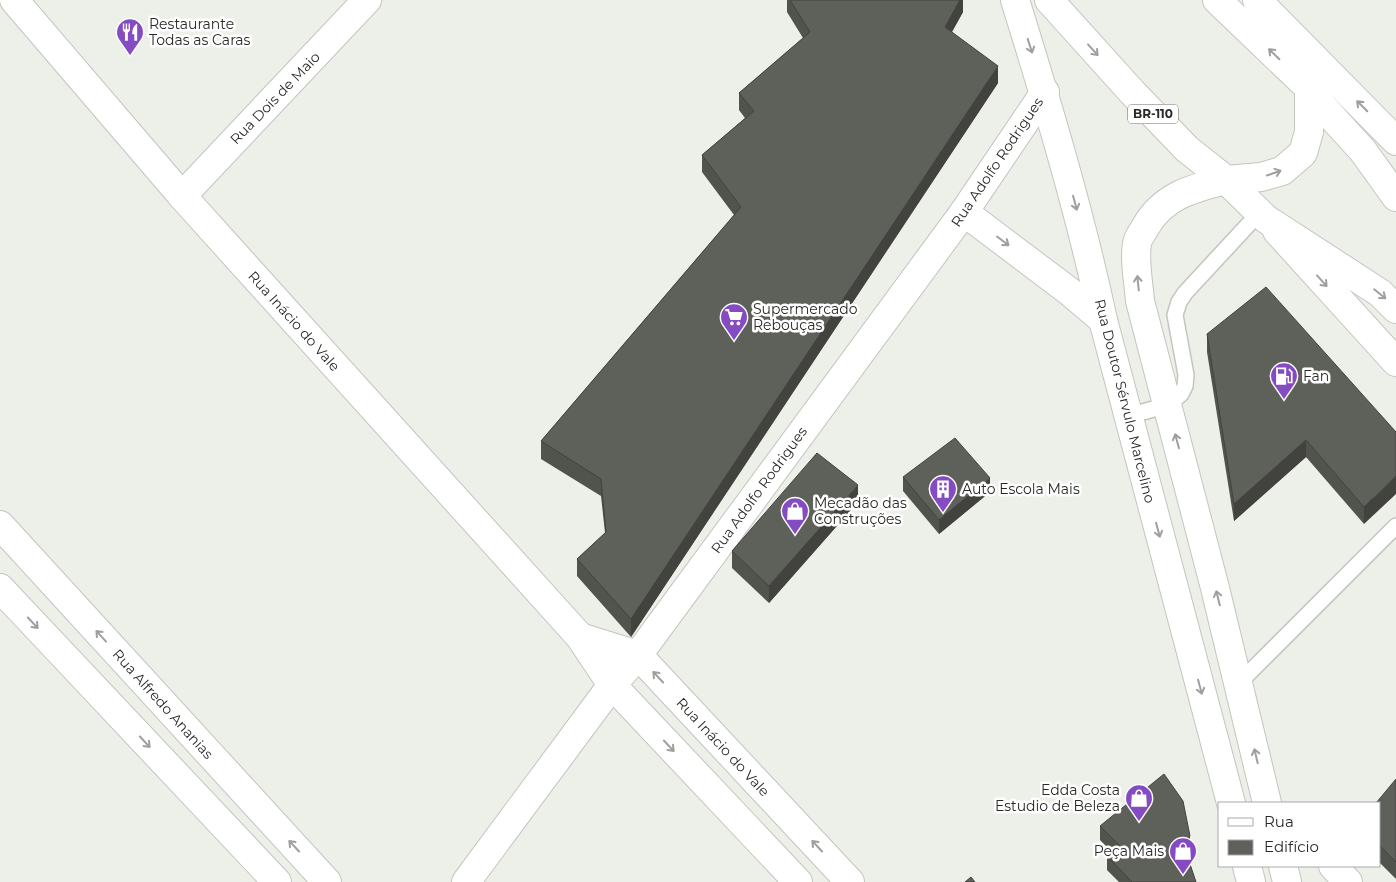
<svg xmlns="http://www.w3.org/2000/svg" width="1396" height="882" viewBox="0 0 1396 882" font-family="Montserrat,sans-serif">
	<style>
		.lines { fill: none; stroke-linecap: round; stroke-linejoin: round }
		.lane-casing { stroke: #c3c5bf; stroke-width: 18 }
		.street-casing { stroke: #c3c5bf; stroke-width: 30 }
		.secondary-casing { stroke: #c3c5bf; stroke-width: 30 }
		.primary-casing { stroke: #c3c5bf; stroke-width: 30 }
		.lane { stroke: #fff; stroke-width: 15 }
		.street { stroke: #fff; stroke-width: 28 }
		.secondary { stroke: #fff; stroke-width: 28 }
		.primary { stroke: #fff; stroke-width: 28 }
		.wall { fill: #51534d }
		.shaded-wall { fill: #42433f }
		.building { fill: #5e605a; stroke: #42433f }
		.oneway { stroke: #9f9f9e }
		.labels { text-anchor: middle; stroke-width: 5; stroke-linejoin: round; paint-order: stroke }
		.shield { fill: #fff; stroke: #696968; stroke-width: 1 }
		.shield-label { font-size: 12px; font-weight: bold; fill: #292927 }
		.poi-label { font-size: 14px; fill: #292927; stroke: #fff; text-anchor: start }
		.street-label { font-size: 14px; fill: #292927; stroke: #fff }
	</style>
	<rect width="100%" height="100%" fill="#edf0e9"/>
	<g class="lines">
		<!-- lane casing -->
		<g class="lane-casing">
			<g id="lane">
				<polyline points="1128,416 1168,405 1181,394 1185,386 1186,375 1175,315 1179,302 1185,293 1259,213"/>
				<polyline points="1238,684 1396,526"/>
			</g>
		</g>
		<!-- street casing -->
		<g class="street-casing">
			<g id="street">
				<polyline points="14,0 182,196 580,637 612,685 798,882"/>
				<polyline points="182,196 367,0"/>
				<polyline points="964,212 1070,292 1103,320"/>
				<polyline points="580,637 638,655 850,882"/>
				<polyline points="1333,866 1348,882"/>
				<polyline points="466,882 612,685 638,655 964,212 1045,92"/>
			</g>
		</g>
		<!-- secondary casing -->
		<g class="secondary-casing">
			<g id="secondary">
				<path d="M 1015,0 C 1048,106 1080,212 1103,320 L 1231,803"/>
				<polyline points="1257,0 1396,141"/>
				<path d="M 1226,180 C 1194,188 1164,195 1146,226 C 1144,230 1140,235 1138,240 C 1133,255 1139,285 1140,301 L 1215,588 L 1267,803"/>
				<polyline points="1277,231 1396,362"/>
				<polyline points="0,525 327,882"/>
				<polyline points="0,588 277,882"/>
				<polyline points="1247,866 1251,882"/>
				<polyline points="1283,866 1287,882"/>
			</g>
		</g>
		<!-- primary casing -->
		<g class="primary-casing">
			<g id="primary">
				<polyline points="1049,0 1132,92 1187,149 1226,180 1266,219 1380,293 1396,309"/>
				<polyline points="1217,0 1309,88 1323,107 1363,151 1396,197"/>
				<polyline points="1226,180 1261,177 1282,171 1303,153 1309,132 1309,88"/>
			</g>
		</g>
		<!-- lane -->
		<use href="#lane" class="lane"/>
		<!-- street -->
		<use href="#street" class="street"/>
		<!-- secondary -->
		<use href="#secondary" class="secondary"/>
		<!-- primary -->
		<use href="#primary" class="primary"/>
	</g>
	<!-- wall -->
	<g class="wall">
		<polygon points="787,0 963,0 963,12 952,32 998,83 631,637 577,576 577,559 605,533 601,496 541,459 541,441 734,215 702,172 702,155 745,118 739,110 739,93 803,38 787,12"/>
		<polygon points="1207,334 1396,432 1364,524 1306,457 1234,521 1207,352"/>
		<polygon points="903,477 990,492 939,534 903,491"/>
		<polygon points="858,502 769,603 732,568 732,551"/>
		<polygon points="1396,779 1396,879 1380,863 1380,803"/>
		<polygon points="1100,826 1190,850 1186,854 1196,882 1119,882 1107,870 1107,856 1112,852 1100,840"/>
	</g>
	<!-- shaded-wall -->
	<g class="shaded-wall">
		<polygon points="960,0 963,0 963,12 945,44 945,27"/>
		<polygon points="998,66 998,83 631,637 631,619"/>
		<polygon points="1306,440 1306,457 1234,521 1234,504"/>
		<polygon points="1396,476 1396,494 1364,524 1364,507"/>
		<polygon points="990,478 990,492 939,534 939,520"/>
		<polygon points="858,485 858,502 769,603 769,586"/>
		<polygon points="1190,836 1190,850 1183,857 1183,843"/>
	</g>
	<!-- building -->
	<g class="building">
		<polygon points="790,0 960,0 945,27 998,66 631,619 577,559 606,532 601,479 541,441 741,207 702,155 754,111 739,93 810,32"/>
		<polygon points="1266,287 1396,432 1396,476 1364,507 1306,440 1234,504 1207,334"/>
		<polygon points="955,438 990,478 939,520 903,477"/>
		<polygon points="817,453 858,485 769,586 732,551"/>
		<polygon points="1164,774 1183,801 1190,836 1183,843 1196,882 1132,882 1107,856 1120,846 1100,826"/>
		<polygon points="1396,779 1396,862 1380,846 1380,803 1376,803"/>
		<polygon points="971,877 975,882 965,882"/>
	</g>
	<!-- one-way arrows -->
	<defs><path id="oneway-shaft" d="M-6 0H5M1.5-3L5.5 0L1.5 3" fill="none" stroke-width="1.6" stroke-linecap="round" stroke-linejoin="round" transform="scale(1.25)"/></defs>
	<g class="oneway">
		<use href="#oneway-shaft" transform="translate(1030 46) rotate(72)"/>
		<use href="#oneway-shaft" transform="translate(1093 50) rotate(48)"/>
		<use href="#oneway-shaft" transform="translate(1274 54) rotate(-136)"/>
		<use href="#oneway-shaft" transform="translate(1362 106) rotate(-135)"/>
		<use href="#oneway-shaft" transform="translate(1274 173) rotate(-19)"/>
		<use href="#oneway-shaft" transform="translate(1075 203) rotate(75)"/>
		<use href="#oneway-shaft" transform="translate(1003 241) rotate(37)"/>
		<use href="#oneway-shaft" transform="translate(1322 281) rotate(48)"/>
		<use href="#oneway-shaft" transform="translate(1138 283) rotate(-96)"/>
		<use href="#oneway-shaft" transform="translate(1380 294) rotate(39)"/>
		<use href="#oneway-shaft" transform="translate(1177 441) rotate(-105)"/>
		<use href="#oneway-shaft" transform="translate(1158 530) rotate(75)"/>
		<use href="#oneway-shaft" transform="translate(1218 598) rotate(-104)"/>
		<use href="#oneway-shaft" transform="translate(33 623) rotate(47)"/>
		<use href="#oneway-shaft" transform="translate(101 636) rotate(-132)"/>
		<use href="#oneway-shaft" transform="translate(658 677) rotate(-133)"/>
		<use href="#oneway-shaft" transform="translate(1200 687) rotate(75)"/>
		<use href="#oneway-shaft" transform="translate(145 742) rotate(47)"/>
		<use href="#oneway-shaft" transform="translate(669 746) rotate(47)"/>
		<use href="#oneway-shaft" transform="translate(1256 756) rotate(-103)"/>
		<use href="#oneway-shaft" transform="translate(294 846) rotate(-133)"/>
		<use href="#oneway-shaft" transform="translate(817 846) rotate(-133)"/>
	</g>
	<!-- icons -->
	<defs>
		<g id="restaurant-pin" transform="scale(1.4375)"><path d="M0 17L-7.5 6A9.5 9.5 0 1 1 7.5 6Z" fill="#854bc2" stroke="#fff"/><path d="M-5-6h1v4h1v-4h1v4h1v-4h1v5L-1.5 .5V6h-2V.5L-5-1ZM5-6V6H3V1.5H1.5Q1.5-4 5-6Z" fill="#fff"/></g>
		<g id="supermarket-pin" transform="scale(1.4375)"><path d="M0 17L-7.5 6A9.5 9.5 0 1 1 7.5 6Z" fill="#854bc2" stroke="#fff"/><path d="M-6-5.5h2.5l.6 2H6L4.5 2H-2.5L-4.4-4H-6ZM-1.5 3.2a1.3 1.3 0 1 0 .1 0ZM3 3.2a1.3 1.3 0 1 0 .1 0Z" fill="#fff"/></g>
		<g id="fuel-pin" transform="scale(1.4375)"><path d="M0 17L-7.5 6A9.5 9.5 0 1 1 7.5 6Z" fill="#854bc2" stroke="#fff"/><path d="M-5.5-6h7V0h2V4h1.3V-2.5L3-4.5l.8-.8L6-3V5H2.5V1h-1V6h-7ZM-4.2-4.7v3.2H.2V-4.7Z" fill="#fff"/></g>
		<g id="building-pin" transform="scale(1.4375)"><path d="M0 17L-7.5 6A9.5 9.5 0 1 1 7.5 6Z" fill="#854bc2" stroke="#fff"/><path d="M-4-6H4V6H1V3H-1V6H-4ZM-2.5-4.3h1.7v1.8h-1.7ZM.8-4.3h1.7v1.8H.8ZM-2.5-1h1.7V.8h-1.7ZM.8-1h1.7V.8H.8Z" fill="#fff"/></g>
		<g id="shop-pin" transform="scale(1.4375)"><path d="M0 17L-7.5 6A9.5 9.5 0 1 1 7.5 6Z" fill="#854bc2" stroke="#fff"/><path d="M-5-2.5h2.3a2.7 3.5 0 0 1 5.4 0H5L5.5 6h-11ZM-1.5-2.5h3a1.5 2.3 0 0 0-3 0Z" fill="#fff"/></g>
	</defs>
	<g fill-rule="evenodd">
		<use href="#restaurant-pin" x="130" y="32"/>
		<use href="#supermarket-pin" x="734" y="317"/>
		<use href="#fuel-pin" x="1284" y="376"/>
		<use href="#building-pin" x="943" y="489"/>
		<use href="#shop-pin" x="795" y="511"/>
		<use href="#shop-pin" x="1139" y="798"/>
		<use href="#shop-pin" x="1183" y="851"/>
	</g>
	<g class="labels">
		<!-- shield labels -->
		<rect class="shield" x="1128" y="104.5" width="50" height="19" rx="4"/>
		<g class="shield-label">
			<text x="1153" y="118">BR-110</text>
		</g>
		<!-- poi labels -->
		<g class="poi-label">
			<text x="149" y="29">Restaurante<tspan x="149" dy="16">Todas as Caras</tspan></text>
			<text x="753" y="314">Supermercado<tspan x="753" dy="16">Rebouças</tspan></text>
			<text x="1303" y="381">Fan</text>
			<text x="962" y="494">Auto Escola Mais</text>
			<text x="814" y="508">Mecadão das<tspan x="814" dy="16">Construções</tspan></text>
			<text x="1120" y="795" text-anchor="end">Edda Costa<tspan x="1120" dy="16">Estudio de Beleza</tspan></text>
			<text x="1164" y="856" text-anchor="end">Peça Mais</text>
		</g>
		<!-- street labels -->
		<g class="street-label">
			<text transform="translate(275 98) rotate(-46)" y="5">Rua Dois de Maio</text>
			<text transform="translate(997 162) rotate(-56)" y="5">Rua Adolfo Rodrigues</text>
			<text transform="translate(294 321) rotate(48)" y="5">Rua Inácio do Vale</text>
			<text transform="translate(1125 401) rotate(76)" y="5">Rua Doutor Sérvulo Marcelino</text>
			<text transform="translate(759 490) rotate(-54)" y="5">Rua Adolfo Rodrigues</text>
			<text transform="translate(163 704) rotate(48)" y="5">Rua Alfredo Ananias</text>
			<text transform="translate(723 747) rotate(47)" y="5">Rua Inácio do Vale</text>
		</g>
	</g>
	<!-- legend -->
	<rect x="1218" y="802" width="162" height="65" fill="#ffffff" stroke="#a9a9a9"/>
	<rect x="1228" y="818" width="25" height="8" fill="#ffffff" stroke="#a9a9a9"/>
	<text x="1264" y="827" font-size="15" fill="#292927">Rua</text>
	<rect x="1228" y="840" width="25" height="15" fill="#5e605a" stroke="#a9a9a9"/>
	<text x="1264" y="852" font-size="15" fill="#292927">Edifício</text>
</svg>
